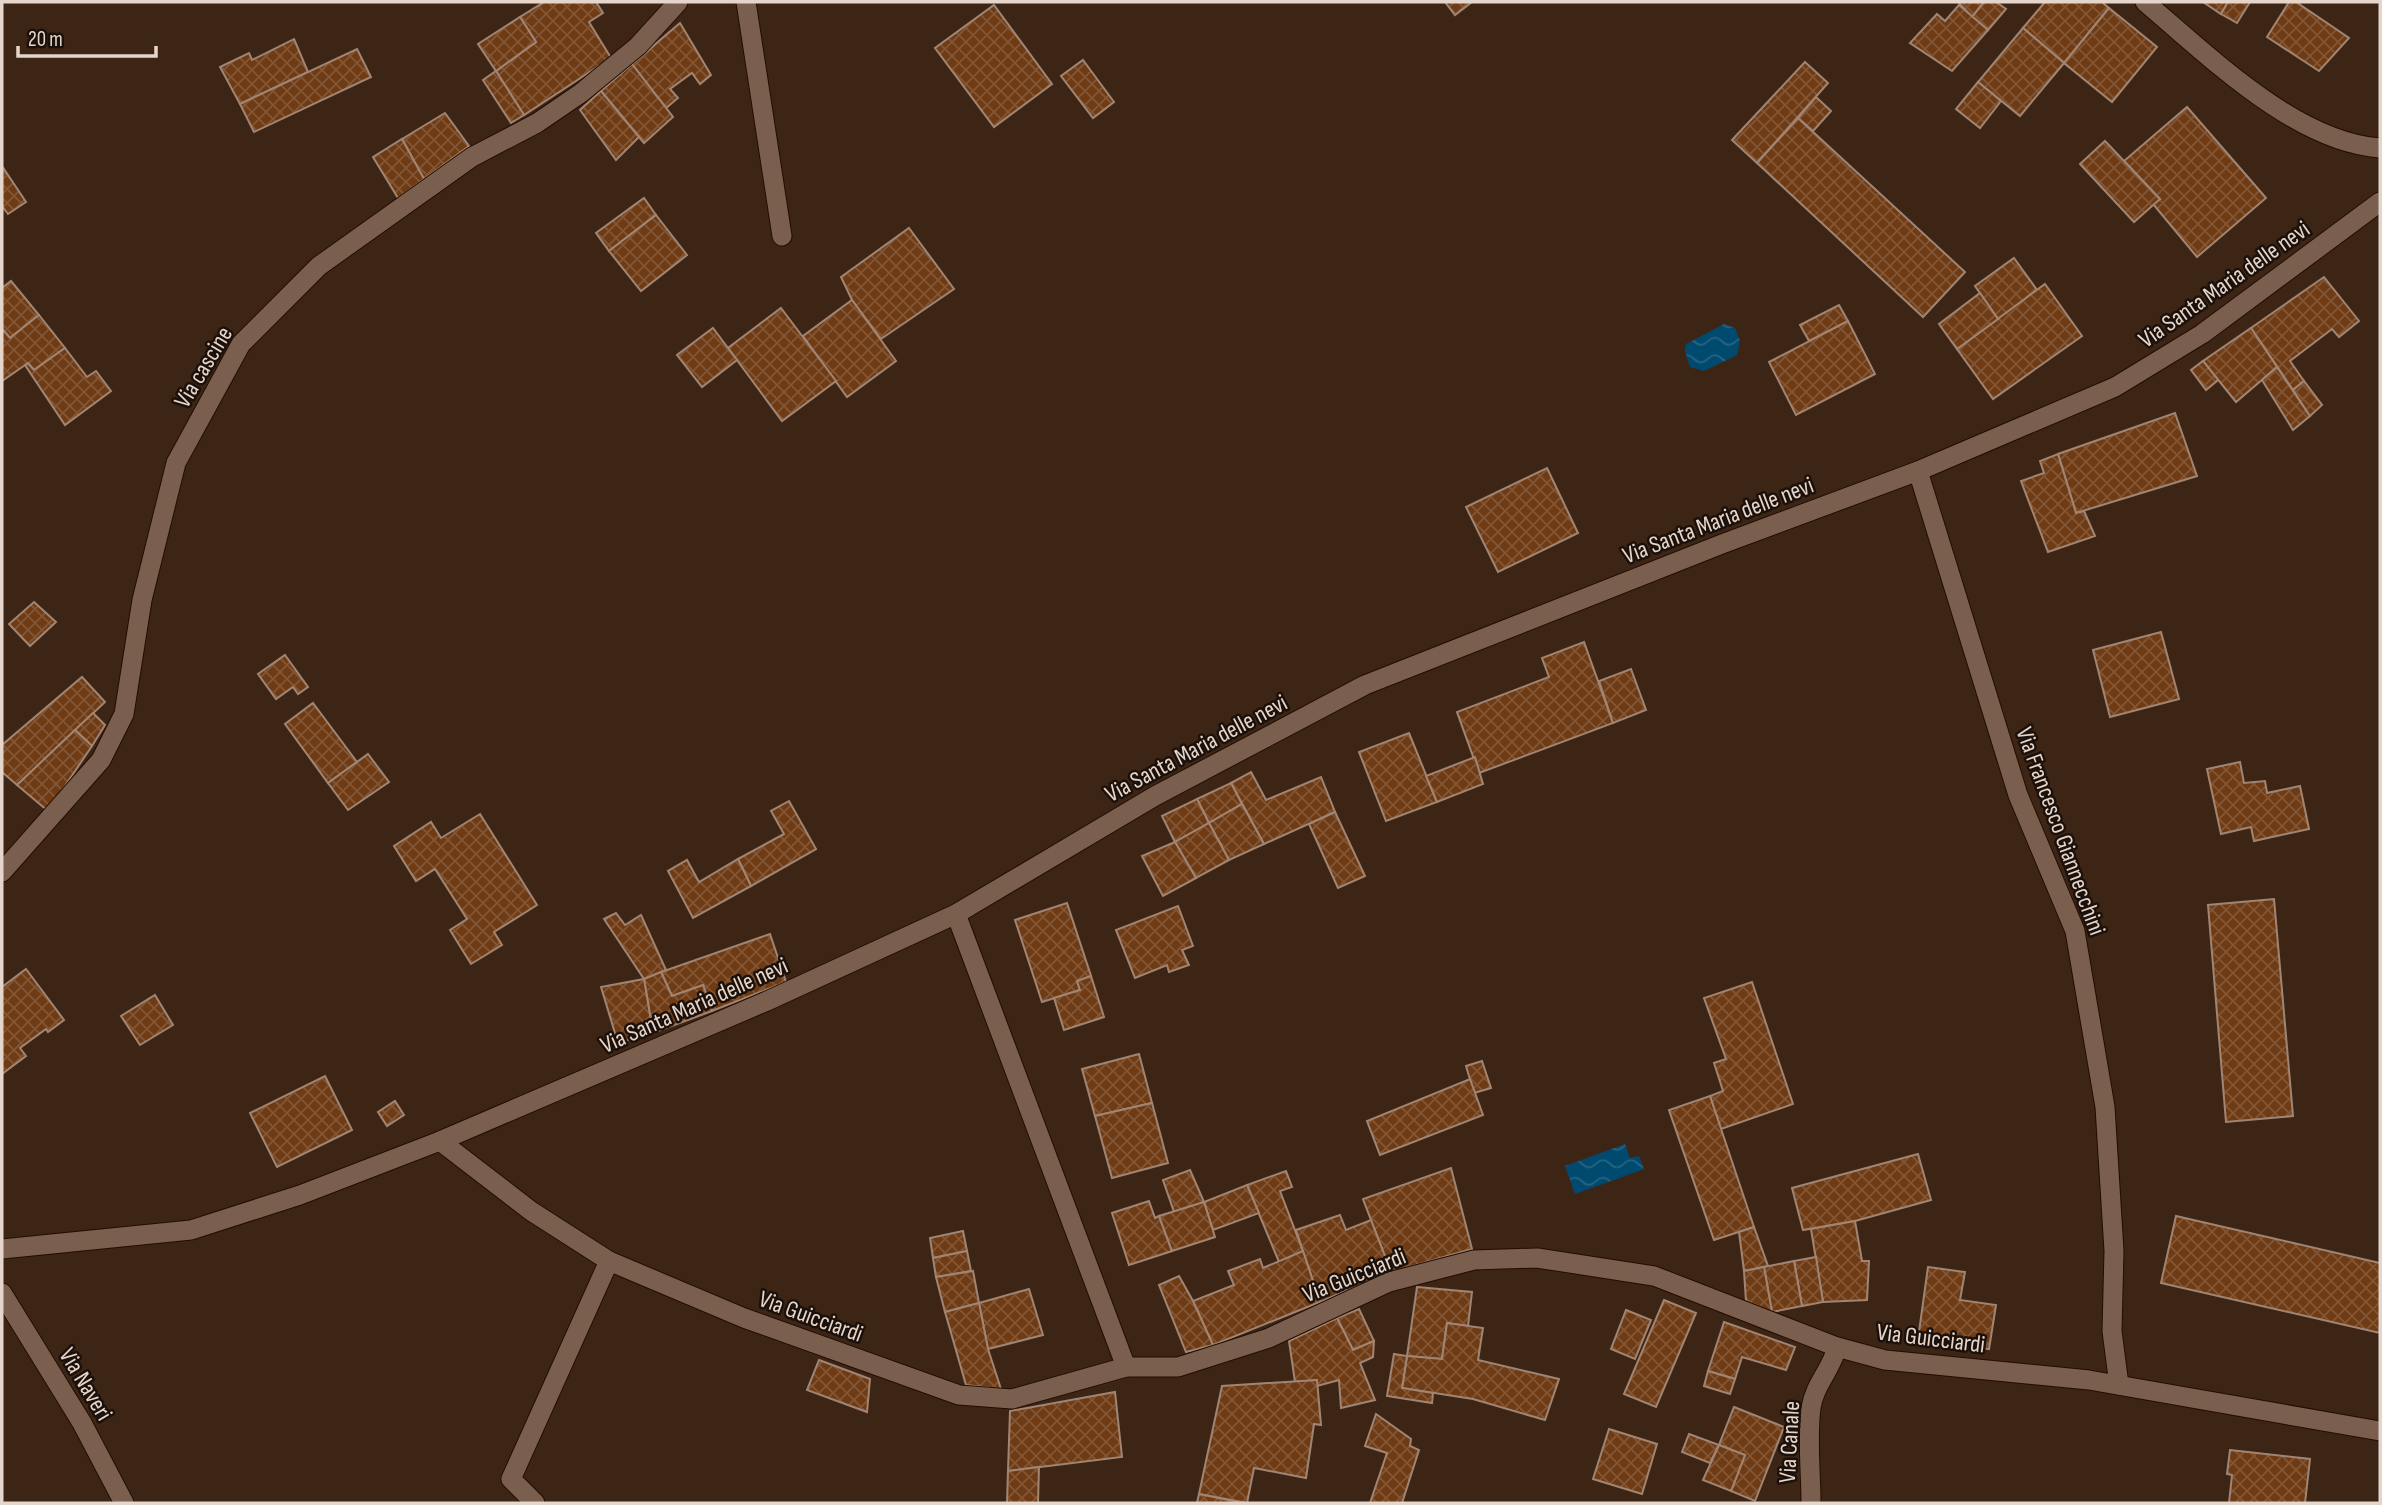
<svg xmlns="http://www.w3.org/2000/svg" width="2382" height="1505" viewBox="0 0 2382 1505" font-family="'Sofia Sans Condensed',sans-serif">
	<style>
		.water { fill: url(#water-waves) }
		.building { fill: url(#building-cross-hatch); stroke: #a18573; stroke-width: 2 }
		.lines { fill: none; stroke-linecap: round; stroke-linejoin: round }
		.minor-casing { stroke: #230d01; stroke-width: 21 }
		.minor { stroke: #7a5f4e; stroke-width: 19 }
		.labels { text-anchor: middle; stroke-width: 5; stroke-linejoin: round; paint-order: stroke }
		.street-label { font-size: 24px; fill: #e5d5cb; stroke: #1c110a }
	</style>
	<defs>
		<pattern id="water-waves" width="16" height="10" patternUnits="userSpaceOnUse" patternTransform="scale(1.75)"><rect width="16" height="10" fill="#014a6f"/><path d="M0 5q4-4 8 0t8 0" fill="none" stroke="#266382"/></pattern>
		<pattern id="building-cross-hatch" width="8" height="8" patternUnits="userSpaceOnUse" patternTransform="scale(1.75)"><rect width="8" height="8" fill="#6f3b15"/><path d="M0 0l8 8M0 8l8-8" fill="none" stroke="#835636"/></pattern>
	</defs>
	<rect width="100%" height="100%" fill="#3d2516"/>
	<!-- water -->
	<g class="water">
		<polygon points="1724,324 1735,328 1740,341 1737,355 1704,371 1690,367 1685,351 1686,344"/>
		<polygon points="1625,1144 1630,1158 1639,1156 1644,1169 1575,1194 1565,1166"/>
	</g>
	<!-- building -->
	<g class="building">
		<polygon points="544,2 596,2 603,13 589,22 611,58 524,115 496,71 536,42 520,17"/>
		<polygon points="1445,2 1472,2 1455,15"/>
		<polygon points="1958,2 1984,2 1972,17"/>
		<polygon points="1984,2 1996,2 2006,9 1988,30 1972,17"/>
		<polygon points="2045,2 2102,2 2109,8 2064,63 2023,28"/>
		<polygon points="2203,2 2228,2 2221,14"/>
		<polygon points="2228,2 2250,2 2237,23 2221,14"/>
		<polygon points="2289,2 2296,2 2349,38 2319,71 2267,37"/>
		<polygon points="994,5 1052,84 994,127 935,48"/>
		<polygon points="1959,5 1988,30 1952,71 1910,43 1937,14 1945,21"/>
		<polygon points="2109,8 2157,47 2112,102 2064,63"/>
		<polygon points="520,17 536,42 496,71 478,44"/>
		<polygon points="680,23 711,75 700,84 692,73 670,89 678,98 666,108 632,64"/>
		<polygon points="2023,28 2064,63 2020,116 1978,82"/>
		<polygon points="294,39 308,72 240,104 220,67 249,53 252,60"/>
		<polygon points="357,49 371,77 254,132 240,104"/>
		<polygon points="1083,60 1114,102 1093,118 1061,76"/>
		<polygon points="1805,62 1828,83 1757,163 1732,140"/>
		<polygon points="632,64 673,117 644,143 601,91"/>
		<polygon points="496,71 524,115 511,123 483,80"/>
		<polygon points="1978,82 2001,101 1980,128 1956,109"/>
		<polygon points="601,91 639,137 616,160 580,110"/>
		<polygon points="1816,97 1831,111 1813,131 1798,118"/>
		<polygon points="2187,107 2266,198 2197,257 2153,204 2160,199 2124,161"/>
		<polygon points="445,113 469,146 424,179 402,139"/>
		<polygon points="1798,118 1965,272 1923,317 1757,163"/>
		<polygon points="402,139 424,179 398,198 373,157"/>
		<polygon points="2105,141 2160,199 2134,222 2080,164"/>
		<polygon points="2,166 26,202 8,214 2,206"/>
		<polygon points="644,198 656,215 609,251 596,233"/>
		<polygon points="656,215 687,255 641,291 609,251"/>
		<polygon points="909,228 954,289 881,339 852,300 841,277"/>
		<polygon points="2014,258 2037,290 1998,319 1975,286"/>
		<polygon points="2324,277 2359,321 2339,337 2332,329 2290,361 2304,381 2293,390 2251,328"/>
		<polygon points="11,281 39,315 10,338 2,329 2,288"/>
		<polygon points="2045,284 2082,336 1993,399 1957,349"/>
		<polygon points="1980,293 1998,319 1957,349 1939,324"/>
		<polygon points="852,300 896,361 847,397 803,336"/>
		<polygon points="1839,305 1848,321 1809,341 1800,325"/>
		<polygon points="781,308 836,381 782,421 728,348"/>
		<polygon points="39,315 65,348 34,370 28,363 2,381 2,329 10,338"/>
		<polygon points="1848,321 1875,374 1796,415 1769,362"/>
		<polygon points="713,328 737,360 702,387 677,355"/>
		<polygon points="2251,328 2277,367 2236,402 2203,361"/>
		<polygon points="65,348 87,377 96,371 111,391 65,425 25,365 28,363 34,370"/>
		<polygon points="2203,361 2218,380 2206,390 2191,370"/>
		<polygon points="2277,367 2310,416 2293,430 2262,380"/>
		<polygon points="2304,381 2322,405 2310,416 2293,390"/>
		<polygon points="2175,413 2197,476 2076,513 2058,454"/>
		<polygon points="2058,454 2076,513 2084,511 2095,536 2048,552 2021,481 2044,473 2040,461"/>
		<polygon points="1547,468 1578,533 1498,572 1466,507"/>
		<polygon points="34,602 56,622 30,646 9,624"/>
		<polygon points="2161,632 2179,699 2110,717 2093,650"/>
		<polygon points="1584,642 1613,723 1479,773 1457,712 1549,677 1542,658"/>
		<polygon points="285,655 308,687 298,694 293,687 276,699 258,674"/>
		<polygon points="1631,669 1646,710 1613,723 1599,681"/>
		<polygon points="82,677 105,702 17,785 2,772 2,745"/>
		<polygon points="313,703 357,762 328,783 285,724"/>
		<polygon points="93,713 105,725 92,746 75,730"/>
		<polygon points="75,730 92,746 48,811 17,785"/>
		<polygon points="1409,733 1437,802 1386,821 1359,752"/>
		<polygon points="368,754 389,782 348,810 328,783"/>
		<polygon points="1475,757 1483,784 1437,802 1426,776"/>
		<polygon points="2240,762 2244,783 2265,781 2267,793 2300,786 2309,829 2254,841 2251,827 2221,834 2207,769"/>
		<polygon points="1251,772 1266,800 1321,777 1335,812 1264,844 1231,783"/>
		<polygon points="1231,783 1242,804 1209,823 1197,799"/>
		<polygon points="1197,799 1209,823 1175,842 1162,816"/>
		<polygon points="789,801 816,849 751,886 738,859 784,834 771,811"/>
		<polygon points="1242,804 1264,844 1229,860 1209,823"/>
		<polygon points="1335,812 1365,876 1338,888 1309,824"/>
		<polygon points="480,814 537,905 494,932 502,945 471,964 450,930 467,919 435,869 416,881 394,846 431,822 441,838"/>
		<polygon points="1209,823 1229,860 1196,878 1175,842"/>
		<polygon points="1175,842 1196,878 1163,896 1142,856"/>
		<polygon points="738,859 751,886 693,918 668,871 687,860 699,882"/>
		<polygon points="2274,899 2293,1116 2226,1122 2208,905"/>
		<polygon points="1067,903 1091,976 1077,981 1080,990 1042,1002 1015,920"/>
		<polygon points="1178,906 1193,946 1182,950 1189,965 1169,972 1167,965 1135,978 1116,930"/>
		<polygon points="616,913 625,925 641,915 666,970 644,979 604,919"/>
		<polygon points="770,934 786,982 712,1011 703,985 672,996 661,972"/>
		<polygon points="26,969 64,1020 48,1032 46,1029 20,1048 26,1056 2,1074 2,987"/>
		<polygon points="661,972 672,996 703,985 712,1011 653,1033 644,979"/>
		<polygon points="1091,976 1104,1017 1064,1030 1054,998 1080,990 1077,981"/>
		<polygon points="644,979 653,1033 618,1043 601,987"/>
		<polygon points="1752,982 1793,1104 1721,1129 1710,1096 1723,1091 1714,1063 1726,1059 1704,998"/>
		<polygon points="155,995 173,1025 140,1045 121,1016"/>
		<polygon points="1139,1054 1152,1103 1095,1116 1082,1069"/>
		<polygon points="1482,1061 1491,1088 1474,1093 1466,1066"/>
		<polygon points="325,1076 352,1130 277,1167 250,1113"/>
		<polygon points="1470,1079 1483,1115 1380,1155 1367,1121"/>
		<polygon points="1710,1096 1754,1227 1714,1240 1669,1110"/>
		<polygon points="395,1101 404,1115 387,1126 378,1112"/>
		<polygon points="1152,1103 1168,1163 1112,1178 1095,1116"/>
		<polygon points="1918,1154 1931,1200 1855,1221 1803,1230 1792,1188"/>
		<polygon points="1451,1168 1472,1249 1391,1272 1363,1199"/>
		<polygon points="1190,1170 1204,1202 1174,1212 1163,1180"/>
		<polygon points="1286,1171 1292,1187 1280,1191 1303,1251 1279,1262 1247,1185"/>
		<polygon points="1247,1185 1259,1213 1213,1230 1204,1202"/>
		<polygon points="1149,1201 1155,1218 1159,1216 1172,1251 1129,1265 1112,1213"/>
		<polygon points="1204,1202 1215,1237 1172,1251 1159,1216"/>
		<polygon points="1340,1215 1346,1230 1371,1220 1391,1272 1320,1302 1296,1230"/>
		<polygon points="2176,1216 2380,1263 2380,1333 2161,1283"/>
		<polygon points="1855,1221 1862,1261 1869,1261 1867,1300 1823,1302 1811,1229"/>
		<polygon points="1754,1227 1768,1266 1744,1271 1739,1232"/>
		<polygon points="963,1231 967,1251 933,1258 930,1238"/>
		<polygon points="967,1251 971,1271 936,1277 933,1258"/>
		<polygon points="1303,1251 1320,1302 1213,1345 1193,1301 1234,1285 1228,1271 1260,1259 1263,1268"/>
		<polygon points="1816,1257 1823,1302 1802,1306 1794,1261"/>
		<polygon points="1794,1261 1802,1306 1772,1312 1764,1267"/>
		<polygon points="1764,1267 1772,1312 1746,1301 1744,1271"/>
		<polygon points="1928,1267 1965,1272 1960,1300 1996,1305 1989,1349 1918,1339"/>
		<polygon points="973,1271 979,1303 945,1312 936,1277"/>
		<polygon points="1179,1276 1193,1301 1213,1345 1186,1352 1159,1285"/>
		<polygon points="1417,1287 1472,1292 1468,1326 1447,1323 1442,1359 1407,1356"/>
		<polygon points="1029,1289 1043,1335 988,1349 979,1303"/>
		<polygon points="1664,1300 1696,1313 1656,1407 1624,1394"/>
		<polygon points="979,1303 988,1349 1001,1389 966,1385 945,1312"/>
		<polygon points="1359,1309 1374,1341 1353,1350 1337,1318"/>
		<polygon points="1626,1310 1651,1320 1635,1359 1611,1349"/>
		<polygon points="1337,1318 1353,1350 1374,1341 1373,1357 1360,1363 1375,1400 1341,1408 1339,1380 1317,1386 1317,1380 1295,1382 1289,1341"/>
		<polygon points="1724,1322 1795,1347 1786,1370 1742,1357 1735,1379 1708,1371"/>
		<polygon points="1447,1323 1483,1328 1478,1360 1559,1379 1545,1420 1473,1399 1402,1388 1407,1356 1442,1359"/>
		<polygon points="1394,1354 1407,1356 1402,1388 1433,1393 1432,1403 1387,1396"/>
		<polygon points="819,1360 870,1379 867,1412 807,1390"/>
		<polygon points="1708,1371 1735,1379 1730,1394 1704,1386"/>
		<polygon points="1317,1380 1321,1425 1314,1424 1306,1478 1254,1468 1247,1503 1199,1494 1222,1386"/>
		<polygon points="1115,1392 1122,1457 1008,1471 1010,1411"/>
		<polygon points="1734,1407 1784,1427 1755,1501 1731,1491 1745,1455 1719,1445"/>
		<polygon points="1376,1414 1411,1439 1410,1446 1419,1450 1402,1503 1370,1503 1387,1453 1365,1446"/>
		<polygon points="1609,1429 1657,1444 1642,1494 1593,1479"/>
		<polygon points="1689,1434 1719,1445 1710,1463 1682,1452"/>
		<polygon points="1719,1445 1745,1455 1731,1491 1703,1480"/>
		<polygon points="2230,1450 2310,1459 2305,1503 2229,1503 2232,1475 2227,1474"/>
		<polygon points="1039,1467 1038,1503 1007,1503 1008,1471"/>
		<polygon points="1199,1494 1243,1503 1197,1503"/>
	</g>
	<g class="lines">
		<!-- minor casing -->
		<g class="minor-casing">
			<g id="minor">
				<polyline points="746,2 782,236"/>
				<path d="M 2145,2 C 2208,55 2295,142 2380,148"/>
				<polyline points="1918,471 2018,795 2075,931 2105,1107 2114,1251 2112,1331 2119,1385"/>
				<polyline points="2,872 101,760 124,714 142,600 176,463 241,344 319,266 472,157 537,123 581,93 638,46 678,2"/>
				<polyline points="956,914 1126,1367"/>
				<polyline points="440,1141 531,1211 609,1261 744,1318 959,1395 1012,1399 1126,1367 1178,1367 1269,1338 1389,1282 1474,1260 1537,1258 1654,1276 1837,1347 1885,1360 2089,1380 2380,1431"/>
				<polyline points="2,1249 191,1230 300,1195 440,1141 767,1001 956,914 1155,796 1365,685 1722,544 1918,471 2115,387 2202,334 2380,202"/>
				<polyline points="2,1293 82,1423 124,1503"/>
				<polyline points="535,1503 511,1479 609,1261"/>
				<path d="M 1811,1503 C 1811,1473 1807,1439 1811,1408 C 1814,1385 1832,1369 1837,1347"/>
			</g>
		</g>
		<!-- minor -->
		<use href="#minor" class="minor"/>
	</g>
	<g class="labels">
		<!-- street labels -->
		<g class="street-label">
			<text transform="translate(2224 284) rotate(-35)" y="8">Via Santa Maria delle nevi</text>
			<text transform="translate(203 367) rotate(-59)" y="8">Via cascine</text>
			<text transform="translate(1718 520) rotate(-21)" y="8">Via Santa Maria delle nevi</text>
			<text transform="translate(1196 748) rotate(-28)" y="8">Via Santa Maria delle nevi</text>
			<text transform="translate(2061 831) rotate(70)" y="8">Via Francesco Giannecchini</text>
			<text transform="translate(694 1005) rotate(-24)" y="8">Via Santa Maria delle nevi</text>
			<text transform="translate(1354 1275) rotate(-22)" y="8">Via Guicciardi</text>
			<text transform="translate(811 1316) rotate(20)" y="8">Via Guicciardi</text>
			<text transform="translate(1931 1338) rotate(7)" y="8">Via Guicciardi</text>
			<text transform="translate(86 1384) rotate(59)" y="8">Via Naveri</text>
			<text transform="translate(1789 1442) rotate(-87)" y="8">Via Canale</text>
		</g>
	</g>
	<!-- border -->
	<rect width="2382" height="1505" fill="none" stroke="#e5d5cb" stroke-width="7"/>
	<!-- scale -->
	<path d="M18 46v10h138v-10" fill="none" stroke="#e5d5cb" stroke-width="3.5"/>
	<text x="28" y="46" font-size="21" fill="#e5d5cb" stroke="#1c110a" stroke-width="5" paint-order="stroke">20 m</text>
</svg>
